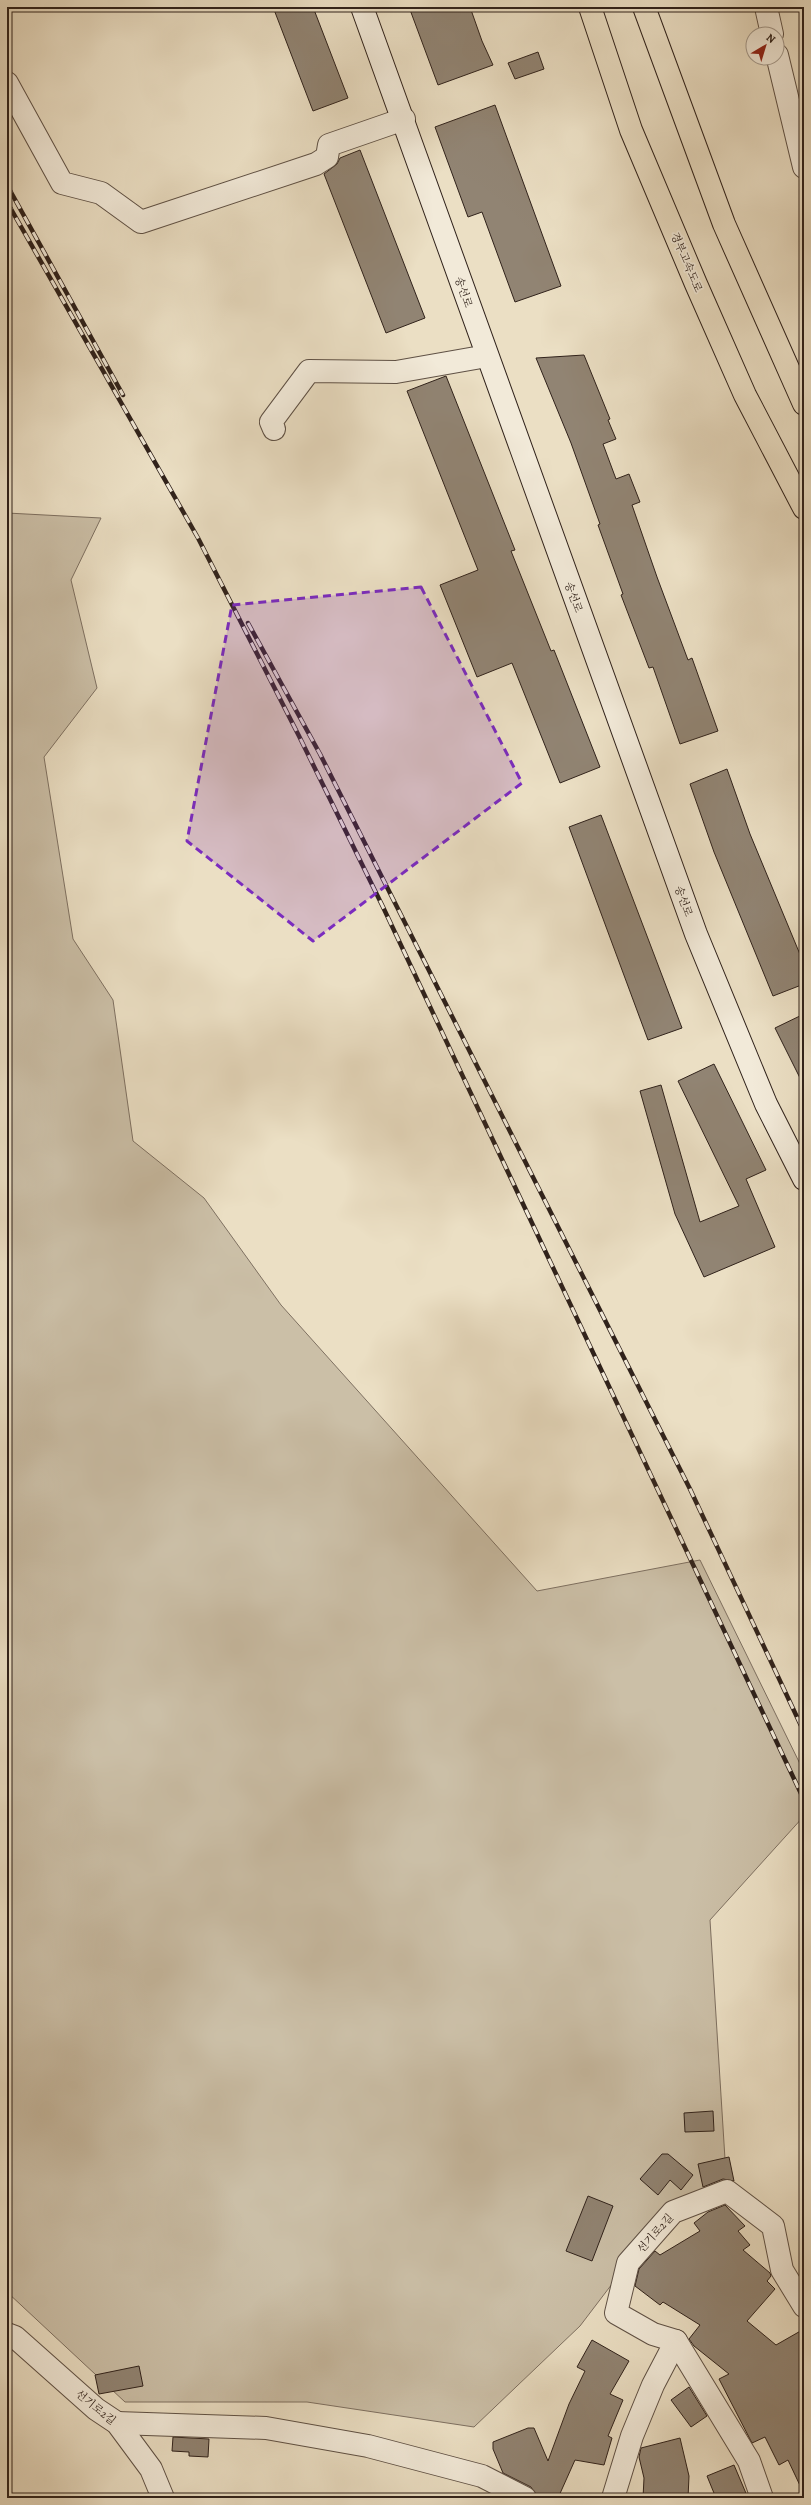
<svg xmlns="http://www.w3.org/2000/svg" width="811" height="2505" viewBox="0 0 811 2505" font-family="Alegreya,'Noto Serif KR',serif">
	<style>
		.green { fill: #cbbfa7; stroke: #7e7061 }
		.building { fill: #918473; stroke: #30221b }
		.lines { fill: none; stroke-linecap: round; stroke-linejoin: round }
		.minor-casing { stroke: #5f5145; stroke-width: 24 }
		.secondary-casing { stroke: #30221b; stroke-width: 24 }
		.motorway-casing { stroke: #30221b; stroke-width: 24 }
		.minor { stroke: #f2ead9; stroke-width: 22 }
		.secondary { stroke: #f2ead9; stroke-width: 22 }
		.motorway { stroke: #ebdfc4; stroke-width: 22 }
		.rail-casing { stroke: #30221b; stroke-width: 4.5 }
		.rail { stroke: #f2ead9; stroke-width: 3; stroke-dasharray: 9; stroke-linecap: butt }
		.marked { fill: #7b2cbf; fill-opacity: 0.2; stroke: #7b2cbf; stroke-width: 3; stroke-dasharray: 8 5; stroke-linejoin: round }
		.labels { text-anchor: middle; stroke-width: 3.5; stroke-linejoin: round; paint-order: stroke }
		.street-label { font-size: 11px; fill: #30221b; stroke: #f2ead9 }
	</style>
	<rect width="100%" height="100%" fill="#ebdfc4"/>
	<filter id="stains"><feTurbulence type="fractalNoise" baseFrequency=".005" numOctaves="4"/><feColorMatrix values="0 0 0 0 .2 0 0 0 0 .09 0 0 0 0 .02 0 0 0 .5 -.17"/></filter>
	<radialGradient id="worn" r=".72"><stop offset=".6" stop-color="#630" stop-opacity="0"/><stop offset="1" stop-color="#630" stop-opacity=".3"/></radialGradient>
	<!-- green -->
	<polygon class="green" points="7,513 101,518 71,580 97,688 44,757 73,939 113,1000 133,1141 204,1198 281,1305 537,1591 700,1560 804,1772 804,1816 710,1920 727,2191 673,2212 628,2263 580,2326 474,2427 307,2402 125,2402 7,2292"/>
	<!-- building -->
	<g class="building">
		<polygon points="273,7 313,7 348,98 313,111"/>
		<polygon points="409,7 470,7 482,41 493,65 438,85"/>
		<polygon points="538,52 544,69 515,79 508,63"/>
		<polygon points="495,105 561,286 515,302 482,212 468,217 435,127"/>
		<polygon points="360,150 425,318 386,333 324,174 337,164 340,158"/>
		<polygon points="584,355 610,419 608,420 616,439 603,444 616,479 629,474 640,502 632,505 657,577 688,660 692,658 718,731 680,744 653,667 649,668 621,595 623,594 598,525 600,524 571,443 536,358"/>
		<polygon points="446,376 515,550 511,551 551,651 554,650 600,767 560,783 512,663 477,677 440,585 478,570 407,391"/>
		<polygon points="727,769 750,834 804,964 804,984 773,996 714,852 690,784"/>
		<polygon points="601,815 682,1028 648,1040 569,827"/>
		<polygon points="804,1014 804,1086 775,1028"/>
		<polygon points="714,1064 766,1170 746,1179 775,1247 704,1277 675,1214 640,1091 661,1085 700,1222 739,1206 678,1081"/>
		<polygon points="713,2111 714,2131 685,2132 684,2113"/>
		<polygon points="662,2154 668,2154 693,2175 681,2190 670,2180 658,2195 640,2179"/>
		<polygon points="729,2157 734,2181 723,2179 703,2187 698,2164"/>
		<polygon points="588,2196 613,2206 592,2261 566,2251"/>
		<polygon points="725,2205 745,2226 738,2231 750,2245 743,2250 770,2273 771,2276 767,2281 775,2289 747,2321 776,2345 804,2329 804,2494 788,2460 779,2465 765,2437 752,2443 719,2379 729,2374 694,2346 689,2339 700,2325 663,2302 660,2305 635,2286 639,2269 655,2251 660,2255 700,2231 694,2223 708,2212"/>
		<polygon points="592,2340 629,2361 610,2394 623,2400 608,2436 612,2438 604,2465 575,2460 558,2498 537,2498 531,2487 503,2473 493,2449 493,2442 528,2428 534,2428 548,2461 569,2404 585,2371 577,2367"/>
		<polygon points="139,2366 143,2386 99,2394 95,2375"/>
		<polygon points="689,2387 707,2416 691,2427 671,2400"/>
		<polygon points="173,2437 209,2439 208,2457 189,2456 189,2452 172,2451"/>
		<polygon points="680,2438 689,2476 688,2498 643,2498 644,2478 639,2457 641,2448"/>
		<polygon points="734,2465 748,2498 716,2498 707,2476"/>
	</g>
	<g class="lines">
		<!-- minor casing -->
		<g class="minor-casing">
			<g id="minor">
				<polyline points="766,7 772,34"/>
				<polyline points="777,55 804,167"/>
				<polyline points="7,83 62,183 101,193 141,222 316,164 327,157 329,145 404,119"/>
				<polyline points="274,429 271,422 309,371 396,372 487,356"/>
				<polyline points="7,2334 15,2337 96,2409 117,2423 151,2469 163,2498"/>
				<polyline points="117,2423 266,2428 368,2446 482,2476 525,2498"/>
				<polyline points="613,2498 632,2436 653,2385 676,2341"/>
				<polyline points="762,2498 749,2461 676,2341 653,2334 616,2313 628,2263 673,2212 727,2191 773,2226 782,2270 804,2306"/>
			</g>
		</g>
		<!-- secondary casing -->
		<g class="secondary-casing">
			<polyline id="secondary" points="362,7 696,934 766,1104 804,1179"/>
		</g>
		<!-- motorway casing -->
		<g class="motorway-casing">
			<g id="motorway">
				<polyline points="590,7 631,130 696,284 745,395 804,508"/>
				<polyline points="644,7 724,224 804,404"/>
			</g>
		</g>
		<!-- minor -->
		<use href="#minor" class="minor"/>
		<!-- secondary -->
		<use href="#secondary" class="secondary"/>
		<!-- motorway -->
		<use href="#motorway" class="motorway"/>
		<!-- rail casing -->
		<g class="rail-casing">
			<g id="rail">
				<polyline points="7,185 123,395"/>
				<polyline points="7,202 198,538 299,736 383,907 804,1800"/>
				<polyline points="248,623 320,754 690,1489 804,1732"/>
			</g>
		</g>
		<!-- rail -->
		<use href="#rail" class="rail"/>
	</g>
	<!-- marked area -->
	<path class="marked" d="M 421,587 L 522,783 L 313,941 L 187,841 L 232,605 Z"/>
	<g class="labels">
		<!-- street labels -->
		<g class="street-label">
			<text transform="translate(687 262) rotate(67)" y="4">경부고속도로</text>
			<text transform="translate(464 292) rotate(71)" y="4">송선로</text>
			<text transform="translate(574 597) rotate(70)" y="4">송선로</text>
			<text transform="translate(684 901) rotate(70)" y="4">송선로</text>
			<text transform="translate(655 2233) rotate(-48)" y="4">선기로2길</text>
			<text transform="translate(96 2407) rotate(39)" y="4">선기로2길</text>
		</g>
	</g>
	<!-- margin -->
	<rect width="811" height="2505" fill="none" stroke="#ebdfc4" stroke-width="24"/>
	<rect x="8" y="8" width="795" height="2489" fill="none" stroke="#30221b" stroke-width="2"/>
	<rect x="12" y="12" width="787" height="2481" fill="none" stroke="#30221b"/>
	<!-- north arrow -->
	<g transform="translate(765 46) rotate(38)"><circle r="19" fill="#f2ead9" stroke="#a49a8d"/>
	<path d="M0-3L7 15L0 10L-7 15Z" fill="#8f2418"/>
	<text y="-6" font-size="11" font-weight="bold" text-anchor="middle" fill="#30221b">N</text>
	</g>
	<rect width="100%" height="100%" filter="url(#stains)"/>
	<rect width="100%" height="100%" fill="url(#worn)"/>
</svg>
